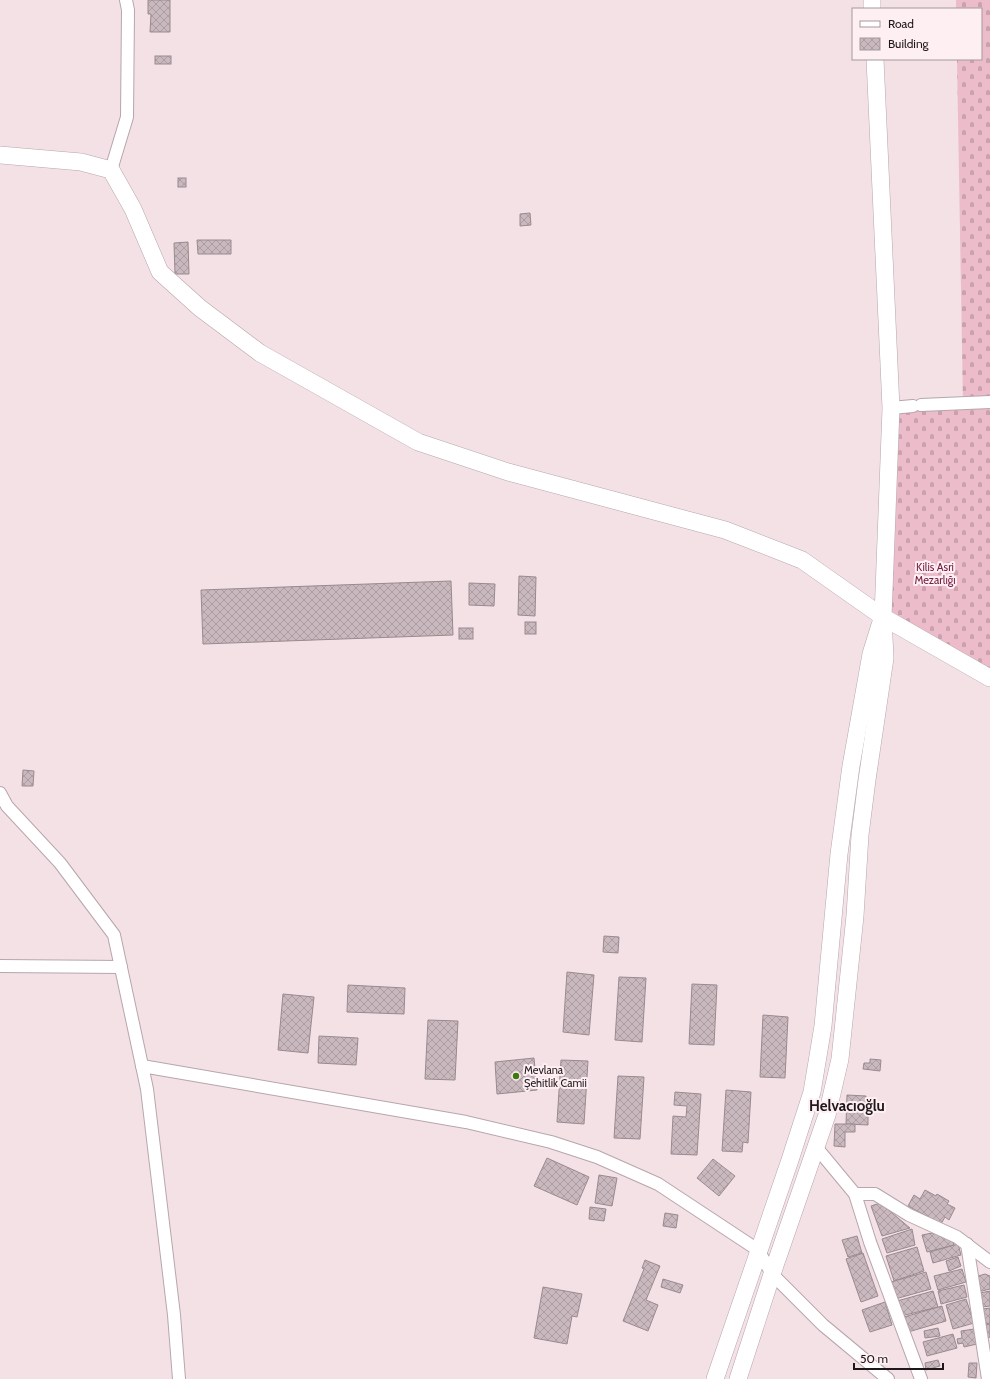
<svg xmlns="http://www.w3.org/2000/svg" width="990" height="1379" viewBox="0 0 990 1379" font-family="Cabin,sans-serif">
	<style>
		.cemetery { fill: url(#cemetery-stones) }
		.building { fill: url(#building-cross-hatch); stroke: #9a8a8f }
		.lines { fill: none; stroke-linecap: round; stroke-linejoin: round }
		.street-casing { stroke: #b7a6ab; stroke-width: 14 }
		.secondary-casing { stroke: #b7a6ab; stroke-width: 18 }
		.street { stroke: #fff; stroke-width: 12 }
		.secondary { stroke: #fff; stroke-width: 17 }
		.poi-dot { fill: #3f780e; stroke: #feeff3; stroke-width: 1.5 }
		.labels { text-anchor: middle; stroke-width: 4; stroke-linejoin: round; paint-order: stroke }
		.park-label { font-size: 11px; fill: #762045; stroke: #feeff3 }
		.poi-label { font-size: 11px; fill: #1f181a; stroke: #feeff3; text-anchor: start }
		.district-label { font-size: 15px; font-weight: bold; fill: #1f181a; stroke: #feeff3 }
	</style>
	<defs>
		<pattern id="cemetery-stones" width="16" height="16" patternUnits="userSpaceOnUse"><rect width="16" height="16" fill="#ecbccb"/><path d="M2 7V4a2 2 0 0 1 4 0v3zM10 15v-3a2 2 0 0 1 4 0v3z" fill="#caa1ae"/></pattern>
		<pattern id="building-cross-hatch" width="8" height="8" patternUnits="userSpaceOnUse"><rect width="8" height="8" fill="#c9b8bd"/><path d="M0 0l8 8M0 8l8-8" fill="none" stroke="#ac9da2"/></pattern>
	</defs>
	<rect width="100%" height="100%" fill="#f3e1e6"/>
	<!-- cemetery -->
	<polygon class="cemetery" points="956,0 990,0 990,669 878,605 887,414 963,405 957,59 981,59 981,9 956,9"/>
	<!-- building -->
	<g class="building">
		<polygon points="148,0 170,0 170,32 150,32 151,14 148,14"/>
		<rect x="155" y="56" width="16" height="8"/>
		<rect x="178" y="178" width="8" height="9"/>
		<polygon points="530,213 531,225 520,226 520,214"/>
		<polygon points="197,240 231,240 231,254 198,254"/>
		<polygon points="188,242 189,274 175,274 174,243"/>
		<polygon points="519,576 536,577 535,616 518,615"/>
		<polygon points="451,581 453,635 203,644 201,590"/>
		<polygon points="469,583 495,584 494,606 469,605"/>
		<rect x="525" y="622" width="11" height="12"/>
		<rect x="459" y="628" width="14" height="11"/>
		<polygon points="23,770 34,771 33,786 22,786"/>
		<polygon points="604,936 619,937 618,953 603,952"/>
		<polygon points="567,972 594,975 589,1035 563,1032"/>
		<polygon points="619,977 646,978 642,1042 615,1040"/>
		<polygon points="692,984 717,985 714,1045 689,1044"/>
		<polygon points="348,985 405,988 404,1014 347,1012"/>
		<polygon points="283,994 314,997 308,1053 278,1050"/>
		<polygon points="763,1015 788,1017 785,1078 760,1077"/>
		<polygon points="428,1020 458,1021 455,1080 425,1079"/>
		<polygon points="319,1036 358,1038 356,1065 318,1063"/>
		<polygon points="534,1058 537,1090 497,1094 495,1062"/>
		<polygon points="870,1059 881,1060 880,1071 863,1069 864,1063 870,1063"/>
		<polygon points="561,1060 588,1061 584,1124 557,1122"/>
		<polygon points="618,1076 644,1077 640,1139 614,1138"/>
		<polygon points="726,1090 751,1092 748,1143 743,1142 742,1152 722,1151"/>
		<polygon points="675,1092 701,1094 697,1155 671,1154 673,1116 686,1117 687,1106 674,1105"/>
		<polygon points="847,1095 866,1096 866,1106 868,1106 868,1125 846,1124"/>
		<polygon points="835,1124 855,1124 855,1132 845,1132 845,1147 834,1146"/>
		<polygon points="547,1158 589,1177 577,1205 534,1186"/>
		<polygon points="713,1159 735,1176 719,1196 697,1178"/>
		<polygon points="599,1175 617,1178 612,1206 595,1203"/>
		<polygon points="925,1190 936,1196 937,1194 949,1201 947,1204 955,1208 949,1220 945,1217 941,1224 908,1206 914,1195 920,1199"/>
		<polygon points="880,1203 910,1228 882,1236 871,1206"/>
		<polygon points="590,1207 606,1209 604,1221 589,1219"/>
		<polygon points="665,1213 678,1215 676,1228 663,1226"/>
		<polygon points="912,1229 915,1245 887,1253 882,1239"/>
		<polygon points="932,1233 951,1236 954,1245 927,1252 922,1235"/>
		<polygon points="857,1236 862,1253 848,1257 842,1240"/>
		<polygon points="958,1244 961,1255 933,1263 930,1252"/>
		<polygon points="917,1247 924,1271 894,1281 886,1256"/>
		<polygon points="863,1253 878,1296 861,1302 846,1259"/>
		<polygon points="958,1257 961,1266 949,1271 946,1261"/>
		<polygon points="645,1260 660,1266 646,1300 658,1305 648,1331 623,1321 644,1269 642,1268"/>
		<polygon points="962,1269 966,1282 938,1290 934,1276"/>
		<polygon points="926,1272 931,1289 895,1299 891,1282"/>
		<polygon points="985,1274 990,1276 990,1289 978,1292 975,1277"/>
		<polygon points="663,1279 683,1285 680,1293 661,1287"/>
		<polygon points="964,1285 967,1297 941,1304 938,1291"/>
		<polygon points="543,1287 582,1294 577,1317 572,1316 567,1344 534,1338"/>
		<polygon points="933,1291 938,1307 901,1316 897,1301"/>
		<polygon points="990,1291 990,1306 982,1307 980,1293"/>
		<polygon points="966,1299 974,1323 953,1329 946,1305"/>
		<polygon points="885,1302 892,1325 870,1332 862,1310"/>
		<polygon points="942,1306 946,1321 908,1332 904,1317"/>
		<polygon points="990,1308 990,1323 985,1324 983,1309"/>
		<polygon points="990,1324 990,1337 987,1338 985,1325"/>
		<polygon points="938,1328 940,1336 925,1338 924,1331"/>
		<polygon points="974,1329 977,1344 964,1347 963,1343 958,1344 957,1339 962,1338 961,1331"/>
		<polygon points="953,1334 957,1348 927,1356 923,1342"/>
		<polygon points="938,1360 940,1366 926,1370 925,1363"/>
		<polygon points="969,1363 977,1363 976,1378 968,1377"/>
	</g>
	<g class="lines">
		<!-- street casing -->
		<g class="street-casing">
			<g id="street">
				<polyline points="111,170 127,117 128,10 126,0"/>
				<polyline points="921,405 990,402"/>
				<polyline points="891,408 913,406"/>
				<polyline points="0,793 7,806 60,863 114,935 147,1089 174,1315 179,1379"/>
				<polyline points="0,966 121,967"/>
				<polyline points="142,1066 466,1122 551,1142 597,1157 658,1184 758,1250 772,1274 823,1325 888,1379"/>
				<polyline points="816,1147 855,1194 870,1242 921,1379"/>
				<polyline points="855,1194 875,1194 909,1215 957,1237 990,1262"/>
				<polyline points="967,1244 988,1379"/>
			</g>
		</g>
		<!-- secondary casing -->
		<g class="secondary-casing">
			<g id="secondary">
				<polyline points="872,0 872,9"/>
				<polyline points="0,155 81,162 111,170 133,209 160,272 200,308 260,353 418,442 508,472 725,530 802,560 883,617 990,678"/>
				<polyline points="715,1379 790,1160 812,1092 823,1026 839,854 851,766 871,654 880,625"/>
				<polyline points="738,1379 772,1274 827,1115 840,1059 855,916 860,835 867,780 885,658 883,617 891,408 875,59"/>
			</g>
		</g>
		<!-- street -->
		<use href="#street" class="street"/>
		<!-- secondary -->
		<use href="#secondary" class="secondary"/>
	</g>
	<!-- markers -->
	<circle class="poi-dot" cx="516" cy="1076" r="4"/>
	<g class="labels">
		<!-- park labels -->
		<g class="park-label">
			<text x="935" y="571">Kilis Asri<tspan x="935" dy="13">Mezarlığı</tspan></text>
		</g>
		<!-- poi labels -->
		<g class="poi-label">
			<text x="524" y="1074">Mevlana<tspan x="524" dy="13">Şehitlik Camii</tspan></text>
		</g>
		<!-- district labels -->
		<g class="district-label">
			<text x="847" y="1111">Helvacıoğlu</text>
		</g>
	</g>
	<!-- legend -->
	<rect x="852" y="8" width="130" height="52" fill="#feeff3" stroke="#a5999c"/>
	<rect x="860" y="21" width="20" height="6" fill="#ffffff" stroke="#a5999c"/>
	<text x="888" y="28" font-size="12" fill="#1f181a">Road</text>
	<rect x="860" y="38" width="20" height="12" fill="url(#building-cross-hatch)" stroke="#a5999c"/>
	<text x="888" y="48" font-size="12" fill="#1f181a">Building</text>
	<!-- scale -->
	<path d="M854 1363v6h89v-6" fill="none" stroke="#1f181a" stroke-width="2"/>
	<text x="860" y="1363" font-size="12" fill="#1f181a" stroke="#feeff3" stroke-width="3" paint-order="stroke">50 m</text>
</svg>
